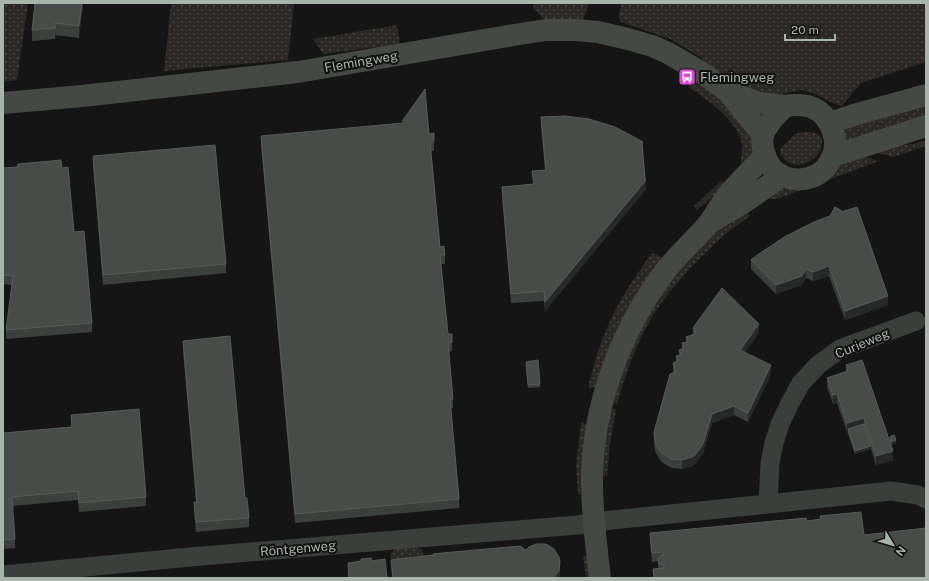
<svg xmlns="http://www.w3.org/2000/svg" width="929" height="581" viewBox="0 0 929 581" font-family="'Public Sans',sans-serif">
	<style>
		.grass { fill: url(#grass-dots) }
		.lines { fill: none; stroke-linecap: round; stroke-linejoin: round }
		.street { stroke: #3a3f3b; stroke-width: 19 }
		.secondary { stroke: #444944; stroke-width: 22 }
		.wall { fill: #3c403d }
		.shaded-wall { fill: #272928 }
		.building { fill: #484c49; stroke: #565c58 }
		.labels { text-anchor: middle; stroke-width: 4; stroke-linejoin: round; paint-order: stroke }
		.street-label { font-size: 13px; fill: #a7b4a8; stroke: #0f100f }
		.poi-label { font-size: 13px; fill: #a7b4a8; stroke: #0f100f; text-anchor: start }
	</style>
	<defs>
		<pattern id="grass-dots" width="8" height="8" patternUnits="userSpaceOnUse"><rect width="8" height="8" fill="#2c2825"/><path d="M2 2h.1M6 6h.1" fill="none" stroke="#484542" stroke-width="1.8" stroke-linecap="round"/></pattern>
	</defs>
	<rect width="100%" height="100%" fill="#141514"/>
	<!-- grass -->
	<g class="grass">
		<polygon points="3,3 28,3 17,80 3,82"/>
		<polygon points="171,3 294,3 288,60 164,71"/>
		<polygon points="534,3 589,3 583,20 544,19 533,8"/>
		<path d="M 622,3 L 926,3 L 926,62 L 861,83 L 842,106 L 833,103 L 813,93 L 801,90 L 764,97 L 751,94 L 701,61 L 702,58 L 670,39 L 621,22 C 616,16 620,10 622,3 Z"/>
		<polygon points="397,25 400,44 323,54 313,39"/>
		<path d="M 694,78 L 727,105 L 751,136 L 753,145 L 752,152 L 749,159 L 741,168 C 740,160 743,153 742,144 C 739,122 706,98 688,87 Z"/>
		<polygon points="926,105 926,115 845,145 843,128"/>
		<path d="M 804,132 C 811,132 818,132 822,138 C 823,150 816,160 804,164 C 802,164 800,165 798,165 C 790,165 784,160 780,154 L 780,149 L 795,134 Z"/>
		<polygon points="926,140 926,146 893,157 874,152 873,149 913,144"/>
		<polygon points="865,157 879,161 780,198 773,199 767,198 783,189 788,188 839,166 847,162"/>
		<polygon points="721,181 726,185 697,210 694,206"/>
		<path d="M 745,209 L 750,216 C 739,224 728,231 719,240 C 692,265 666,293 648,324 C 634,349 625,377 617,404 L 612,403 L 618,380 L 643,322 L 684,262 L 722,225 Z"/>
		<path d="M 652,253 L 662,257 L 654,271 L 599,383 L 595,387 L 589,389 L 589,383 C 594,366 598,349 605,333 C 616,304 634,278 652,253 Z"/>
		<polygon points="611,408 616,409 610,444 607,476 602,476 604,447"/>
		<polygon points="582,422 585,424 588,428 581,494 578,494 576,465 581,423"/>
		<path d="M 416,547 C 421,549 423,550 424,555 L 423,558 L 391,561 L 390,554 L 396,549 Z"/>
		<polygon points="583,556 588,556 592,578 586,578"/>
	</g>
	<g class="lines">
		<!-- street -->
		<g class="street">
			<polyline points="768,504 770,463 774,443 780,424 790,403 801,383 818,365 840,349 916,321"/>
			<polyline points="3,575 190,557 577,525 612,520 768,504 891,491 918,495 926,499"/>
		</g>
		<!-- secondary -->
		<g class="secondary">
			<polyline points="729,92 759,103 786,106"/>
			<polyline points="3,103 82,96 298,72 520,34 546,30 575,30 598,32 628,39 652,46 668,53 704,74 728,92 763,135"/>
			<path d="M 798,105 C 802,105 807,106 811,107 C 829,114 841,139 832,158 C 829,163 826,169 821,172 C 808,182 787,182 775,171 C 766,163 760,147 763,135 C 765,128 769,124 773,119 C 777,115 781,109 786,106 C 790,105 795,105 798,105 Z"/>
			<polyline points="829,123 857,114 926,95"/>
			<polyline points="833,156 926,126"/>
			<polyline points="714,220 746,201 782,176"/>
			<path d="M 600,578 C 596,546 592,514 592,481 C 592,407 621,329 666,270 C 679,253 696,239 709,223 C 716,214 720,204 728,195 C 739,181 753,169 765,155"/>
		</g>
	</g>
	<!-- wall -->
	<g class="wall">
		<polygon points="35,3 83,3 79,38 55,35 55,39 32,41 32,30"/>
		<polygon points="541,117 643,151 646,189 545,311 544,301 511,303 502,196 502,187 533,184 532,171 545,170 541,127"/>
		<polygon points="429,134 434,141 434,151 431,151 440,247 445,255 445,264 441,264 448,334 452,342 452,351 449,352 453,399 453,408 451,408 459,499 459,508 295,523 261,145 261,136"/>
		<polygon points="93,156 226,264 226,273 103,285 93,166"/>
		<polygon points="3,168 62,168 92,323 92,332 6,339 6,330 12,285 3,284"/>
		<polygon points="842,212 888,305 845,320 829,276 813,281 806,278 802,285 776,294 751,269 751,260"/>
		<polygon points="693,328 759,333 745,352 771,374 748,422 734,415 712,423 704,450 702,455 696,463 692,466 682,469 672,468 663,463 660,460 655,451 654,441 654,432 673,373 673,363 676,362 676,356 679,355 679,350 682,349 682,343 686,342 686,337 693,334"/>
		<polygon points="183,341 249,518 249,527 196,532 194,511 194,502 196,502 183,350"/>
		<polygon points="526,365 540,384 540,387 528,388"/>
		<polygon points="846,365 893,460 876,465 871,449 855,454 837,403 833,404 827,387 827,378 846,372"/>
		<polygon points="71,415 146,497 146,506 79,512 78,500 12,506 15,539 15,548 3,549 3,433 71,427"/>
		<polygon points="807,521 864,535 926,578 653,578 653,569 658,569 658,561 652,562 650,542 650,533"/>
		<polygon points="526,550 560,571 559,578 392,578 391,560"/>
		<polygon points="372,561 387,578 348,578 348,563"/>
	</g>
	<!-- shaded-wall -->
	<g class="shaded-wall">
		<polygon points="82,3 83,3 79,38 79,26"/>
		<polygon points="646,180 646,189 545,311 545,302"/>
		<polygon points="829,266 829,276 813,281 813,272"/>
		<polygon points="806,269 806,278 802,285 776,294 776,285"/>
		<polygon points="888,296 888,305 845,320 845,311"/>
		<polygon points="759,324 759,333 740,359 740,350"/>
		<polygon points="771,365 771,374 748,422 748,413"/>
		<polygon points="837,394 837,403 833,404 833,395"/>
		<polygon points="734,406 734,415 712,423 702,455 696,463 692,466 682,469 682,460 712,414"/>
		<polygon points="864,418 864,427 848,429 848,432 847,432 847,423"/>
		<polygon points="896,440 896,444 891,445 891,442"/>
		<polygon points="871,446 871,449 855,454 855,451"/>
		<polygon points="893,451 893,460 876,465 876,456"/>
		<polygon points="560,562 560,571 559,578 553,578"/>
	</g>
	<!-- building -->
	<g class="building">
		<polygon points="35,3 82,3 79,26 55,23 55,28 32,30"/>
		<polygon points="425,89 429,134 434,133 434,141 430,142 440,247 444,246 445,255 440,255 448,334 452,334 452,342 448,343 453,399 450,399 459,499 295,514 261,136 403,123 403,120"/>
		<polygon points="565,116 589,119 615,127 636,138 643,142 642,143 645,179 646,180 545,302 544,291 511,294 502,187 534,184 532,171 546,170 541,117"/>
		<polygon points="215,145 226,264 103,275 93,156"/>
		<polygon points="61,160 62,168 68,167 74,232 84,231 92,323 6,330 13,276 3,275 3,168 17,167 18,164"/>
		<polygon points="835,207 842,211 841,212 857,207 888,296 845,311 829,266 813,272 806,269 802,276 776,285 751,260 760,253 786,236 814,222 830,216"/>
		<polygon points="722,288 759,324 740,350 771,365 748,413 734,406 712,414 704,441 702,446 696,454 692,457 682,460 672,459 663,454 660,451 655,442 654,432 670,374 676,372 673,363 678,361 676,356 681,355 679,350 684,348 682,343 688,342 686,337 695,334 693,328"/>
		<polygon points="230,336 245,498 247,498 249,518 196,522 194,502 197,502 183,341"/>
		<polygon points="538,360 540,384 528,385 526,362"/>
		<polygon points="862,360 893,451 876,456 864,418 847,423 837,394 833,395 827,378 848,371 846,365"/>
		<polygon points="139,409 146,497 79,503 78,491 12,497 15,539 3,540 3,433 72,427 71,415"/>
		<polygon points="864,424 871,446 855,451 848,429"/>
		<polygon points="894,435 896,440 891,442 890,437"/>
		<polygon points="861,512 864,535 926,528 926,578 654,578 653,569 664,568 664,565 659,564 658,562 659,558 663,555 663,552 652,553 650,533 806,518 807,521 821,519 820,516"/>
		<polygon points="536,544 545,544 548,545 554,549 559,557 560,562 559,571 555,576 553,578 393,578 391,560 433,555 433,554 442,553 520,546 526,550 529,547"/>
		<polygon points="371,558 372,561 385,559 387,578 349,578 348,563 361,561 361,559"/>
	</g>
	<!-- icons -->
	<defs>
		<g id="bus-square" transform="scale(0.9)"><rect x="-9" y="-9" width="18" height="18" rx="4" fill="#da47d3" stroke="#0f100f"/><path d="M-5-6H5V4H4V6H2V4H-2V6H-4V4H-5ZM-3.5-4V0h7V-4ZM-3.5 1.2v1.5H-2V1.2ZM2 1.2v1.5H3.5V1.2Z" fill="#fff"/></g>
	</defs>
	<g fill-rule="evenodd">
		<use href="#bus-square" x="687" y="77"/>
	</g>
	<g class="labels">
		<!-- street labels -->
		<g class="street-label">
			<text transform="translate(361 61) rotate(-10)" y="5">Flemingweg</text>
			<text transform="translate(862 343) rotate(-23)" y="5">Curieweg</text>
			<text transform="translate(298 548) rotate(-5)" y="5">Röntgenweg</text>
		</g>
		<!-- poi labels -->
		<g class="poi-label">
			<text x="700" y="82">Flemingweg</text>
		</g>
	</g>
	<!-- border -->
	<rect width="929" height="581" fill="none" stroke="#a7b4a8" stroke-width="8"/>
	<!-- north arrow -->
	<g transform="translate(893 545) rotate(128)" stroke="#0f100f" stroke-width="3" paint-order="stroke">
	<path d="M0-3L7 15L0 10L-7 15Z" fill="#a7b4a8"/>
	<text y="-6" font-size="11" font-weight="bold" text-anchor="middle" fill="#a7b4a8">N</text>
	</g>
	<!-- scale -->
	<path d="M785 34v6h50v-6" fill="none" stroke="#a7b4a8" stroke-width="2"/>
	<text x="791" y="34" font-size="12" fill="#a7b4a8" stroke="#0f100f" stroke-width="3" paint-order="stroke">20 m</text>
</svg>
